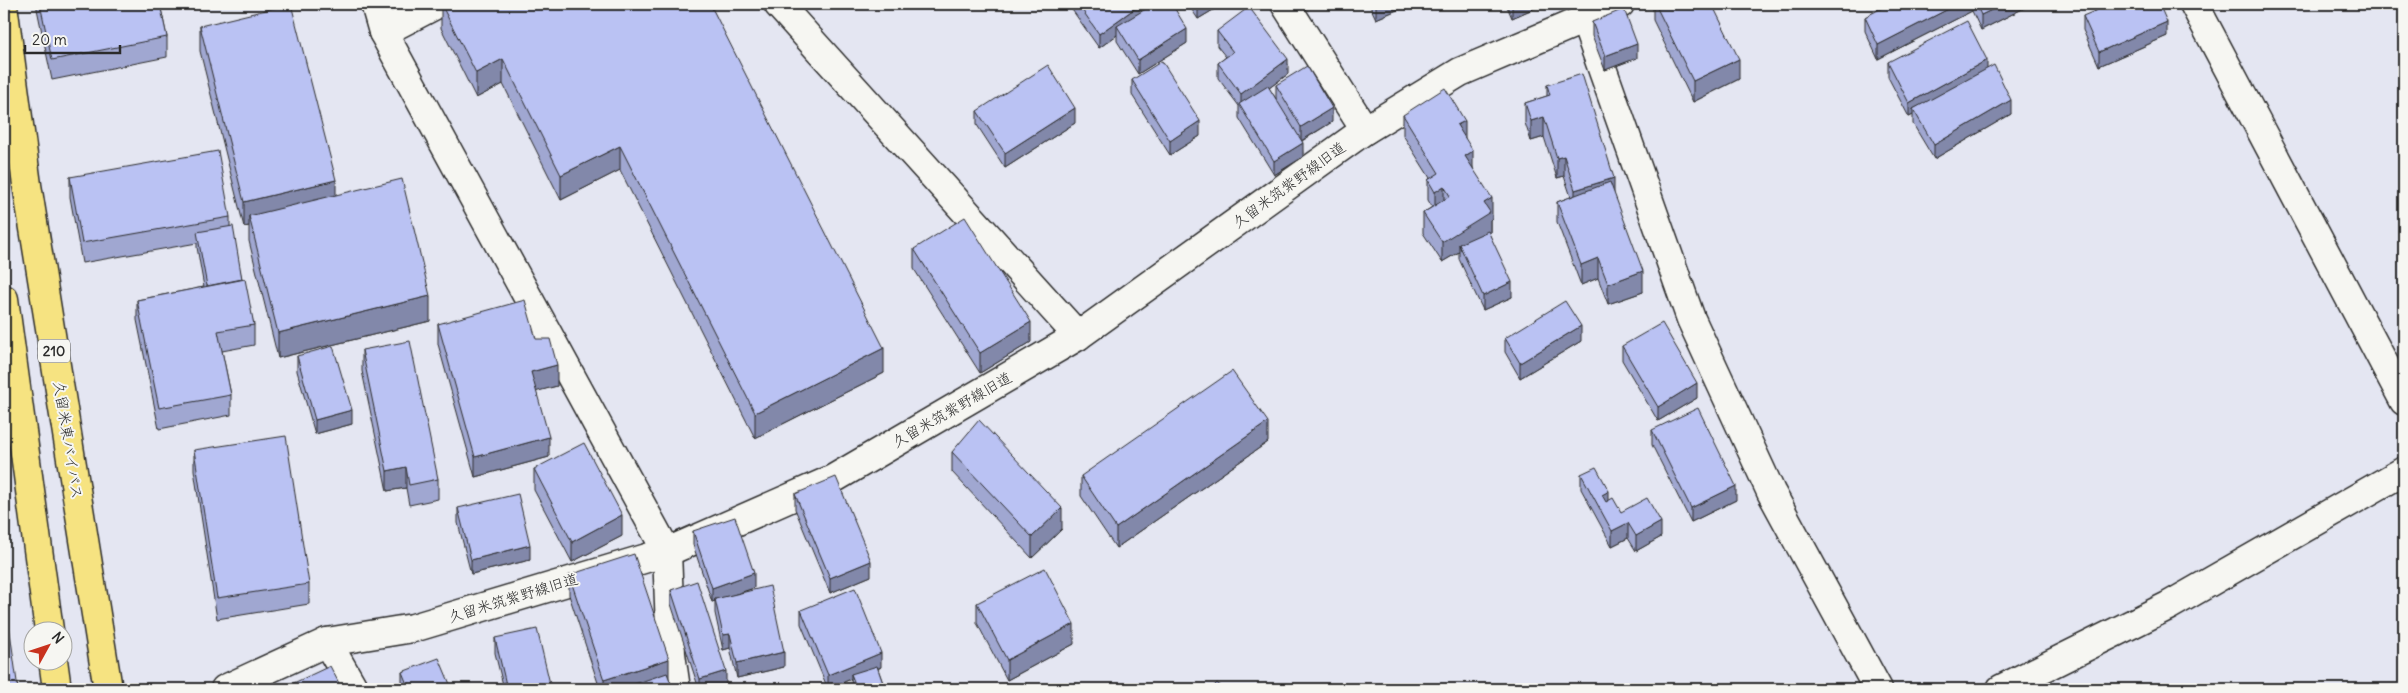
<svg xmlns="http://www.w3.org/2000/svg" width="2408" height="693" viewBox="0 0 2408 693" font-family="Delius,'Klee One',sans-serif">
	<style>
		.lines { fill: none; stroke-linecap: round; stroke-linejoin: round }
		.minor-casing { stroke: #2b2b2b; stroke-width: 31 }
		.highway-casing { stroke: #2b2b2b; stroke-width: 31 }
		.minor { stroke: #f6f6f2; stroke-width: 28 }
		.highway { stroke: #f6e381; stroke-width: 28 }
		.wall { fill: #a0a7d1; stroke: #2b2b2b }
		.shaded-wall { fill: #8288aa; stroke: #2b2b2b }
		.building { fill: #bac2f3; stroke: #2b2b2b }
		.labels { text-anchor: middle; stroke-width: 4; stroke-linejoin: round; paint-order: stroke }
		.shield { fill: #f6f6f2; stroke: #686867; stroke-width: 1 }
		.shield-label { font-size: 14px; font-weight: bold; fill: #2b2b2b }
		.street-label { font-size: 15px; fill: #2b2b2b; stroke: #f6f6f2 }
	</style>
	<rect width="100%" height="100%" fill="#e4e6f2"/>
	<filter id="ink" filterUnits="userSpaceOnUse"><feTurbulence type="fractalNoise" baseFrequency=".02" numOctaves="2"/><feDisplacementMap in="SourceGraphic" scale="10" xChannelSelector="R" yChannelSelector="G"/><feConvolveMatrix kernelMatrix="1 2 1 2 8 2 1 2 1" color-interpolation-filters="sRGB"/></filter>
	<g filter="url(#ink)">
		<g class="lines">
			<!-- minor casing -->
			<g class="minor-casing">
				<g id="minor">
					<polyline points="375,4 383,32 667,552 671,654 676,689"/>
					<polyline points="778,4 1078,336"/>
					<polyline points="1285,4 1365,130"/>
					<polyline points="2194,4 2404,401"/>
					<polyline points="1585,20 1691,319 1771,492 1878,689"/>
					<polyline points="383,32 437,4"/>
					<polyline points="327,642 354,689"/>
					<polyline points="225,689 327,642 413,628 667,552 833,479 1078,336 1365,130 1460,72 1620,4"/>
					<polyline points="2001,689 2168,606 2404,471"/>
				</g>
			</g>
			<!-- highway casing -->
			<g class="highway-casing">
				<g id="highway">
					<polyline points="4,12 27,185 108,689"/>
					<polyline points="4,299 49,630"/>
					<polyline points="53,660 57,689"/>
				</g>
			</g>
			<!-- minor -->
			<use href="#minor" class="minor"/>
			<!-- highway -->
			<use href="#highway" class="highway"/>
		</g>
		<!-- wall -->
		<g class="wall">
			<polygon points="37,4 160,4 167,37 167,57 52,80 37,9"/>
			<polygon points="441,4 710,4 884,373 755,438 620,170 561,200 503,84 476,98 441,28"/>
			<polygon points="1068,4 1141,4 1141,12 1187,43 1138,74 1117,41 1117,35 1099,48"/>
			<polygon points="1188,4 1223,4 1198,19"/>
			<polygon points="1369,4 1411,4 1376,19"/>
			<polygon points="1506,4 1544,4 1512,18"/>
			<polygon points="1653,4 1712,4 1739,79 1693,102 1653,20"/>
			<polygon points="1889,4 2032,4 1981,30 1972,11 1878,59 1865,31 1865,17"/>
			<polygon points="2083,16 2167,36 2099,66 2083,30"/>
			<polygon points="1592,22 1637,58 1605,70 1592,36"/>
			<polygon points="200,26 336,195 430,321 278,358 249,241 249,226 244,227 200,51"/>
			<polygon points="1217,31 1288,74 1269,88 1276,99 1276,85 1332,122 1302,141 1303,157 1274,175 1239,118 1239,106 1218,78 1218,63 1226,57 1217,46"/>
			<polygon points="1888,62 1987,69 2011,114 1934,159 1913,124 1913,115 1909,117 1888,77"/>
			<polygon points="1132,80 1200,136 1170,155 1132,95"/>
			<polygon points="1547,85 1614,194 1643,292 1608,304 1598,278 1581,285 1557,222 1557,202 1571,197 1564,176 1557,178 1544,137 1531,141 1525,123 1525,103 1547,96"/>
			<polygon points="977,111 1075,123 1005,168 977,125"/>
			<polygon points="1403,115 1465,138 1473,168 1492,218 1490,220 1490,233 1489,233 1512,297 1483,310 1459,259 1459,252 1442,262 1423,233 1423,213 1432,207 1428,200 1428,180 1430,178 1403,135"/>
			<polygon points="70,177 230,217 230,226 242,279 254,325 254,345 222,351 231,395 231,415 159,429 137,320 137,300 204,287 197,247 197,243 82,263 70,197"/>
			<polygon points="914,249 1031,342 980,373 914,269"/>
			<polygon points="438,324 536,339 557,386 536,391 549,457 475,477 438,344"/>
			<polygon points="1505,338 1581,341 1520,378 1505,352"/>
			<polygon points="1622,346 1697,398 1658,421 1622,360"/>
			<polygon points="362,350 438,479 438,499 409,505 406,488 387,491 362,371"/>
			<polygon points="297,356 352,424 315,434 297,371"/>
			<polygon points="1652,430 1736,500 1691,522 1652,445"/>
			<polygon points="1268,442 1116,548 1081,496 1081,476"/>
			<polygon points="194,450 309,584 309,604 217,619 194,470"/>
			<polygon points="952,452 1062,529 1032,558 952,472"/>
			<polygon points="534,469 622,536 572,562 534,490"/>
			<polygon points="1581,474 1621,512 1661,537 1636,551 1628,538 1612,546 1581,489"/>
			<polygon points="795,494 871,576 830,593 795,509"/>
			<polygon points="458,508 530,560 471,574 458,523"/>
			<polygon points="693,531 754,588 736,594 784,667 737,678 730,648 723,650 715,613 715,601 712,602 693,545"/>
			<polygon points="569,575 669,678 672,689 600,689 569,595"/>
			<polygon points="671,590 726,685 713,689 699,689 671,604"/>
			<polygon points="977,603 1074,644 1007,680 977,623"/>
			<polygon points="801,610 881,667 878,669 885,689 852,689 851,679 828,689 801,624"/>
			<polygon points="495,638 551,689 504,689 495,653"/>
			<polygon points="402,672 452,689 402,689"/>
		</g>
		<!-- shaded-wall -->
		<g class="shaded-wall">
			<polygon points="1141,4 1141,18 1117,26 1117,35 1099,48 1099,34"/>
			<polygon points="1198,4 1223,4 1198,19"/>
			<polygon points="1376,4 1411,4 1376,19"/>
			<polygon points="1512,4 1544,4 1512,18"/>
			<polygon points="1958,4 1972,4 1972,11 1878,59 1878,45"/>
			<polygon points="2004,4 2032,4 1981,30 1981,15"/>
			<polygon points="2167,22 2167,36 2099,66 2099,52"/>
			<polygon points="1187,29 1187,43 1138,74 1138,60"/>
			<polygon points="1637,44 1637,58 1605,70 1605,56"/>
			<polygon points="503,59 503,84 476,98 476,73"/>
			<polygon points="1288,59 1288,74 1242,108 1241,106 1241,94"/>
			<polygon points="1739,59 1739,79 1693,102 1693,81"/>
			<polygon points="1987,60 1987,74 1913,109 1913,115 1909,117 1909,103"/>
			<polygon points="2011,100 2011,114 1934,159 1934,145"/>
			<polygon points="1075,108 1075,123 1005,168 1005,153"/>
			<polygon points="1332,108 1332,122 1301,141 1301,127"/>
			<polygon points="1544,117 1544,137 1531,141 1531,121"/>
			<polygon points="1200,121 1200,136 1170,155 1170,141"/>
			<polygon points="1465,121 1465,141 1457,125"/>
			<polygon points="1303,143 1303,157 1274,175 1274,161"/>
			<polygon points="620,146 620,170 561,200 561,175"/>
			<polygon points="1473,151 1473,171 1465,156"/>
			<polygon points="1564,156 1564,176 1557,178 1557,158"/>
			<polygon points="1614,178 1614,198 1575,210 1575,190"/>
			<polygon points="336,180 336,205 249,216 249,226 244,227 244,202"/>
			<polygon points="1444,186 1444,206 1435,212 1435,192"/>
			<polygon points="1492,198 1492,218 1490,220 1490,233 1461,250 1459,244 1459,252 1442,262 1442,242 1484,203"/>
			<polygon points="1598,258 1598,278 1581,285 1581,265"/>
			<polygon points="1643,271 1643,292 1608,304 1608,284"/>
			<polygon points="1512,282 1512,297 1483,310 1483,296"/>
			<polygon points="430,296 430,321 278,358 278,333"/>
			<polygon points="1031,322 1031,342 980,373 980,353"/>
			<polygon points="1581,326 1581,341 1520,378 1520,363"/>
			<polygon points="884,348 884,373 755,438 755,413"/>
			<polygon points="557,365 557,386 531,393 531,372"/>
			<polygon points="1697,383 1697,398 1658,421 1658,407"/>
			<polygon points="352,410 352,424 315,434 315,420"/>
			<polygon points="1268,422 1268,442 1116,548 1116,528"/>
			<polygon points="549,437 549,457 475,477 475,457"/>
			<polygon points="406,467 406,488 387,491 387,471"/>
			<polygon points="1736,486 1736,500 1691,522 1691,508"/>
			<polygon points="1609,491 1609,506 1602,509 1602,495"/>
			<polygon points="1062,508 1062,529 1032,558 1032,537"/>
			<polygon points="622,515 622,536 572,562 572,542"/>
			<polygon points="1661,522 1661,537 1636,551 1636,536"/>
			<polygon points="1628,523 1628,538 1612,546 1612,531"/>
			<polygon points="530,545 530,560 471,574 471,560"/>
			<polygon points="871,561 871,576 830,593 830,578"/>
			<polygon points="754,573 754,588 715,601 715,599 715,601 712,602 712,588"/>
			<polygon points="1074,624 1074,644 1007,680 1007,660"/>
			<polygon points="730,634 730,648 723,650 723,635"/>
			<polygon points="784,652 784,667 737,678 737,663"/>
			<polygon points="881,653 881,667 853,679 851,674 851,679 828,689 828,675"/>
			<polygon points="669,659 669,679 637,689 604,689 604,680"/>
			<polygon points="726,671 726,685 713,689 700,689 700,679"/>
			<polygon points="672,686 672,689 662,689"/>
		</g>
		<!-- building -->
		<g class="building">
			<polygon points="40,4 160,4 167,37 52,60"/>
			<polygon points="291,4 336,180 244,202 200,26"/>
			<polygon points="441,4 710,4 884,348 755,413 620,146 561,175 503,59 476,73"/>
			<polygon points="1078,4 1141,4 1099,34"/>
			<polygon points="1154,4 1172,4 1187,29 1138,60 1117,26"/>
			<polygon points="1655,4 1712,4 1739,59 1693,81"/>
			<polygon points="1889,4 1958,4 1878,45 1865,17"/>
			<polygon points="1976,4 2004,4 1981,15"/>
			<polygon points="2111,4 2159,4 2167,22 2099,52 2083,16"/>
			<polygon points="1249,7 1288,59 1241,94 1218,63 1233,52 1217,31"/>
			<polygon points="1624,9 1637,44 1605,56 1592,22"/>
			<polygon points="1967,21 1987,60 1909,103 1888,62"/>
			<polygon points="1162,61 1200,121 1170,141 1132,80"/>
			<polygon points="1048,65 1075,108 1005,153 977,111"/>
			<polygon points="1994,65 2011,100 1934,145 1913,109"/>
			<polygon points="1307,66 1332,108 1301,127 1276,85"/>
			<polygon points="1582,74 1614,178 1575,190 1564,156 1557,158 1544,117 1531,121 1525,103 1550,95 1547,85"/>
			<polygon points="1268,86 1303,143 1274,161 1239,104"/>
			<polygon points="1445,88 1465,121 1457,125 1473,151 1465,156 1492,198 1484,203 1490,212 1442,242 1423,213 1450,196 1444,186 1435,192 1428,180 1439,173 1403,115"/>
			<polygon points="218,151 230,217 82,243 70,177"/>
			<polygon points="402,179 430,296 278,333 249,216"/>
			<polygon points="1610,182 1643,271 1608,284 1598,258 1581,265 1557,202"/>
			<polygon points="965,217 1031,322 980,353 914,249"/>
			<polygon points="233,226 242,279 207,286 197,232"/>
			<polygon points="1488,231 1512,282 1483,296 1459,244"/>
			<polygon points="245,279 254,325 218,331 231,395 159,408 137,300"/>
			<polygon points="525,300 536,339 550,339 557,365 531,372 549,437 475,457 438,324"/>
			<polygon points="1565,301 1581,326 1520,363 1505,338"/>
			<polygon points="1662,323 1697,383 1658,407 1622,346"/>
			<polygon points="410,341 438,479 409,485 406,467 387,471 362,350"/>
			<polygon points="333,346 352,410 315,420 297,356"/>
			<polygon points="1232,371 1268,422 1116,528 1081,476"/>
			<polygon points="1698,408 1736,486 1691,508 1652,430"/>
			<polygon points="979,420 1062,508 1032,537 952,452"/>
			<polygon points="286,436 309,584 217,598 194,450"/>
			<polygon points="584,443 622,515 572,542 534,469"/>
			<polygon points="1596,467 1609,491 1602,495 1606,502 1613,498 1621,512 1647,498 1661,522 1636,536 1628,523 1612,531 1581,474"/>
			<polygon points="836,477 871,561 830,578 795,494"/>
			<polygon points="518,494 530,545 471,560 458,508"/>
			<polygon points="735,517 754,573 712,588 693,531"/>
			<polygon points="634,554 669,659 604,680 569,575"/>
			<polygon points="1045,568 1074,624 1007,660 977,603"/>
			<polygon points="697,581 726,671 700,679 671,590"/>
			<polygon points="770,586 784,652 737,663 730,634 723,635 715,599"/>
			<polygon points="855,588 881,653 828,675 801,610"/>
			<polygon points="4,590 18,689 4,689"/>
			<polygon points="537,629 551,688 547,689 507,689 495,638"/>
			<polygon points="439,658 452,689 409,689 402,672"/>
			<polygon points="330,666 342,689 281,689"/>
			<polygon points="877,666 885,689 857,689 851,674"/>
			<polygon points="667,673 672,686 662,689 620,689"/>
			<polygon points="1217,683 1224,689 1211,689"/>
		</g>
	</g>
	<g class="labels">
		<!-- shield labels -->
		<rect class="shield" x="38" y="339.5" width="32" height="23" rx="4"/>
		<g class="shield-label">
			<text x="54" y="356">210</text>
		</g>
		<!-- street labels -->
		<g class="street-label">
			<text transform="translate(1289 185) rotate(-36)" y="5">久留米筑紫野線旧道</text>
			<text transform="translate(952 410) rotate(-30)" y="5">久留米筑紫野線旧道</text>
			<text transform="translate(68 440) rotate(81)" y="5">久留米東バイパス</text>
			<text transform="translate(513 598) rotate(-17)" y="5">久留米筑紫野線旧道</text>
		</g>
	</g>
	<!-- margin -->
	<rect width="2408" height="693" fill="none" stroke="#f6f6f2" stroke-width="20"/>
	<rect x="10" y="10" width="2388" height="673" fill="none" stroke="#2b2b2b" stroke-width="2" filter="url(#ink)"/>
	<!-- north arrow -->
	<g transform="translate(48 646) rotate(50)"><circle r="24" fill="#f6f6f2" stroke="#a5a5a2"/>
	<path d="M0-4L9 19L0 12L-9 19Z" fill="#c8321e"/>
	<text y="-8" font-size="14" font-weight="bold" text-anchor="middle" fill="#2b2b2b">N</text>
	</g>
	<!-- scale -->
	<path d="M25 45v8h95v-8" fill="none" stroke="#2b2b2b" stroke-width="2.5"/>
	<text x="32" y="45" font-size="15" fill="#2b2b2b" stroke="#f6f6f2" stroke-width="4" paint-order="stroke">20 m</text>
</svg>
